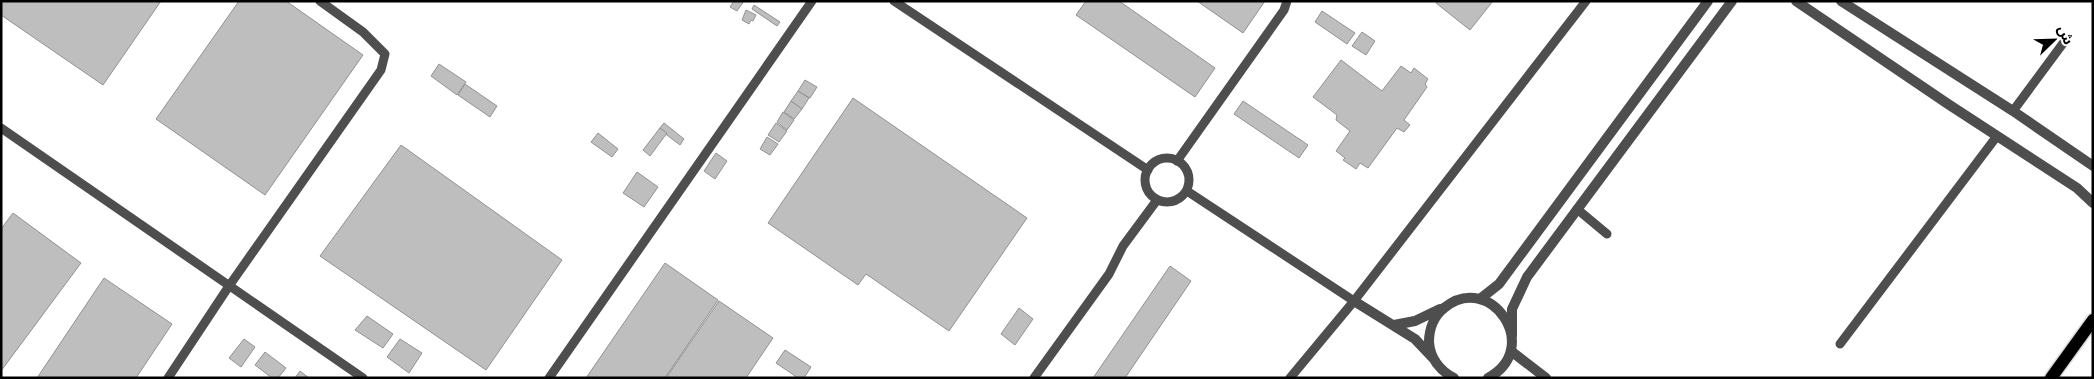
<svg xmlns="http://www.w3.org/2000/svg" width="2094" height="379" viewBox="0 0 2094 379" font-family="'Public Sans','Noto Sans Arabic',sans-serif">
	<style>
		.building { fill: #bebebe; stroke: #929292 }
		.lines { fill: none; stroke-linecap: round; stroke-linejoin: round }
		.primary-casing { stroke: #dbdbdb; stroke-width: 15 }
		.lane { stroke: #4e4e4e; stroke-width: 9 }
		.street { stroke: #4e4e4e; stroke-width: 10 }
		.primary { stroke: #000; stroke-width: 12 }
	</style>
	<rect width="100%" height="100%" fill="#fff"/>
	<!-- building -->
	<g class="building">
		<polygon points="1,1 161,1 103,85 1,15"/>
		<polygon points="239,1 286,1 363,55 265,195 156,119"/>
		<polygon points="734,1 744,1 737,11 730,7"/>
		<polygon points="1086,1 1119,1 1215,68 1195,97 1076,15"/>
		<polygon points="1197,1 1265,1 1243,33"/>
		<polygon points="1437,1 1493,1 1470,30 1436,3"/>
		<polygon points="754,5 780,22 777,26 752,9"/>
		<polygon points="746,10 756,15 753,21 751,20 749,24 742,20"/>
		<polygon points="1322,11 1355,33 1347,44 1315,22"/>
		<polygon points="1362,32 1375,41 1366,55 1352,46"/>
		<polygon points="1341,60 1382,91 1401,66 1411,73 1414,68 1428,79 1425,84 1427,87 1404,120 1410,125 1404,132 1397,128 1368,168 1360,163 1356,169 1343,160 1345,158 1336,151 1350,131 1336,120 1337,115 1313,97"/>
		<polygon points="439,64 466,82 457,95 431,76"/>
		<polygon points="805,80 817,87 810,98 798,91"/>
		<polygon points="465,84 497,106 490,117 458,95"/>
		<polygon points="798,91 809,98 802,109 791,101"/>
		<polygon points="853,98 1027,218 949,331 866,274 858,285 768,223"/>
		<polygon points="791,101 802,109 794,119 784,112"/>
		<polygon points="1243,101 1308,145 1299,158 1234,114"/>
		<polygon points="783,112 794,120 787,130 777,122"/>
		<polygon points="664,123 684,139 680,145 659,129"/>
		<polygon points="776,123 787,131 779,142 768,135"/>
		<polygon points="660,128 667,133 650,156 643,150"/>
		<polygon points="598,133 618,149 612,157 591,142"/>
		<polygon points="767,137 778,144 770,155 760,149"/>
		<polygon points="401,145 562,260 486,370 320,256"/>
		<polygon points="716,153 727,161 715,179 704,171"/>
		<polygon points="637,172 658,187 644,207 623,193"/>
		<polygon points="13,213 81,263 1,371 1,229"/>
		<polygon points="665,263 718,300 665,378 586,378"/>
		<polygon points="1170,266 1191,281 1125,378 1093,378"/>
		<polygon points="104,278 172,324 136,378 37,378"/>
		<polygon points="719,301 773,338 746,378 666,378"/>
		<polygon points="1019,308 1033,319 1015,345 1001,334"/>
		<polygon points="367,316 393,334 383,348 355,330"/>
		<polygon points="244,339 255,347 241,367 229,358"/>
		<polygon points="400,339 422,353 409,373 387,357"/>
		<polygon points="785,350 811,367 804,378 798,378 776,363"/>
		<polygon points="265,352 286,368 278,378 272,378 255,365"/>
		<polygon points="300,371 309,378 295,378"/>
	</g>
	<g class="lines">
		<!-- primary casing -->
		<g class="primary-casing">
			<polyline id="primary" points="2051,378 2093,320"/>
		</g>
		<!-- lane -->
		<g class="lane">
			<polyline points="894,1 1148,170"/>
			<polyline points="2013,111 2064,42"/>
			<polyline points="1,128 363,378"/>
			<circle cx="1167" cy="180" r="22"/>
			<polyline points="1177,161 1284,10 1287,1"/>
			<polyline points="1187,191 1354,301"/>
			<polyline points="1577,209 1607,234"/>
			<polyline points="1840,344 1997,136"/>
			<polyline points="168,378 229,286 381,70 385,54 363,32 320,1"/>
			<polyline points="549,378 812,1"/>
			<polyline points="1034,378 1109,274 1123,246 1157,200"/>
			<polyline points="1290,378 1354,301 1586,1"/>
		</g>
		<!-- street -->
		<g class="street">
			<polyline points="1796,1 1948,104 2077,188 2093,203"/>
			<polyline points="1841,1 2013,111 2093,166"/>
			<polyline points="1480,299 1499,284 1708,1"/>
			<polyline points="1354,301 1415,339 1432,357"/>
			<polyline points="1394,325 1415,321 1440,309"/>
			<polyline points="1512,335 1512,309 1527,277 1732,1"/>
			<polyline points="1511,351 1546,378"/>
			<path d="M 1454,378 C 1440,371 1430,358 1429,342 C 1429,329 1434,316 1444,308 C 1490,270 1544,348 1488,378"/>
		</g>
		<!-- primary -->
		<use href="#primary" class="primary"/>
	</g>
	<!-- border -->
	<rect width="2094" height="379" fill="none" stroke="#000000" stroke-width="5"/>
	<!-- north arrow -->
	<g transform="translate(2054 40) rotate(67)" stroke="#ffffff" stroke-width="4" paint-order="stroke">
	<path d="M0-4L9 19L0 12L-9 19Z" fill="#000000"/>
	<text y="-8" font-size="14" font-weight="bold" text-anchor="middle" fill="#000000">ش</text>
	</g>
</svg>
